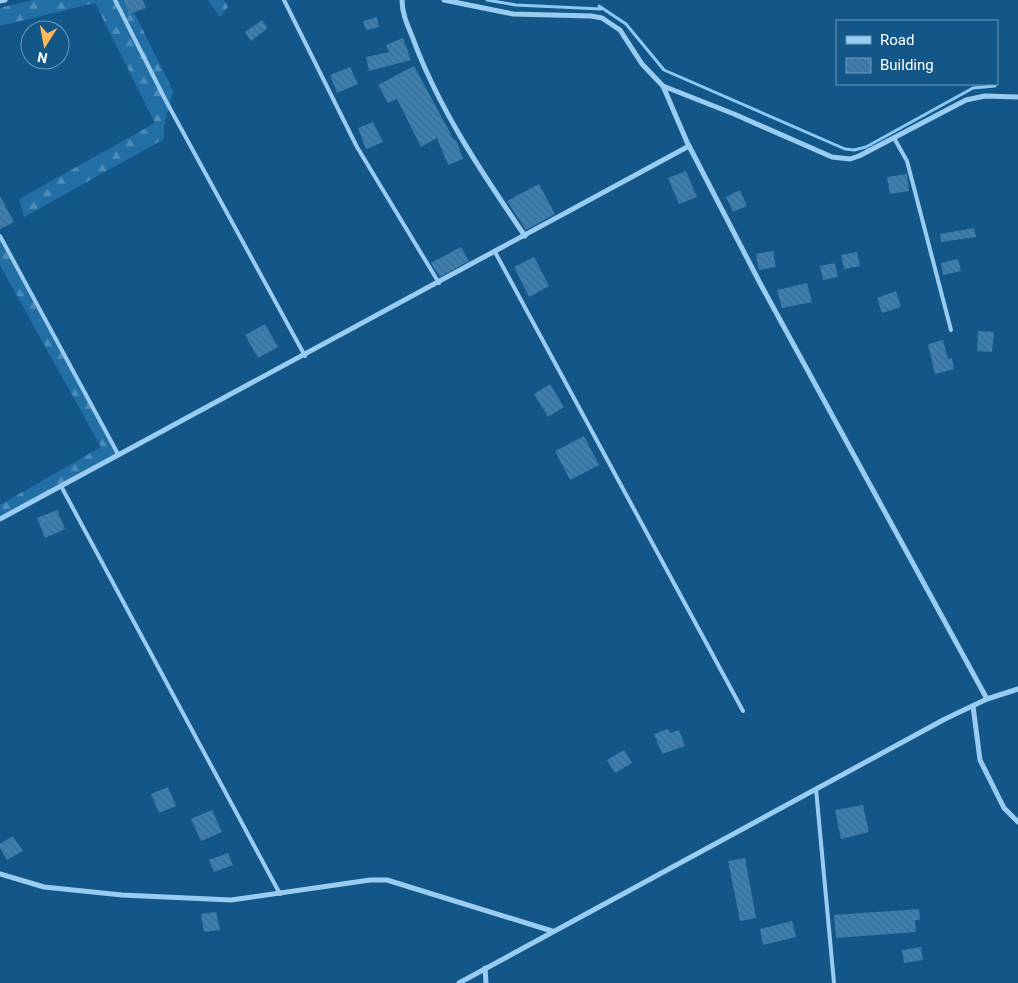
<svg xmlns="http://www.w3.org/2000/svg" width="1018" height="983" viewBox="0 0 1018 983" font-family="Roboto,sans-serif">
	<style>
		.forest { fill: url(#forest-firs) }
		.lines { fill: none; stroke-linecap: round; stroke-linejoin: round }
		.stream { stroke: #8ac9f3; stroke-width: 3 }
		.building { fill: url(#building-back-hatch) }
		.service { stroke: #99ccf0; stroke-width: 4 }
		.minor { stroke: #99ccf0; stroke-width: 5 }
	</style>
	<defs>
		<pattern id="forest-firs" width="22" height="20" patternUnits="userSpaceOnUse" patternTransform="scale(1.25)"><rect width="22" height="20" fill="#226fa6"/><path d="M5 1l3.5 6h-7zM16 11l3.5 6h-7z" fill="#4e8cb8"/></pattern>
		<pattern id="building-back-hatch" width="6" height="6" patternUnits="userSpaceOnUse" patternTransform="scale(1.25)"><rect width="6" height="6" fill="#3c80b2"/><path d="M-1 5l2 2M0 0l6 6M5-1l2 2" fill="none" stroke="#436984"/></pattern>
	</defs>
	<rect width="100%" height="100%" fill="#135688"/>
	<!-- forest -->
	<g class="forest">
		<polygon points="32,0 128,0 173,91 164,126 164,139 24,217 19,199 155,123 95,3 0,26 0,8"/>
		<polygon points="208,0 224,0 228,7 220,17"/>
		<polygon points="0,241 116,454 0,518 0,505 101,447 0,265"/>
	</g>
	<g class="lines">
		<!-- stream -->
		<g class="stream">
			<polyline points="487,0 516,5 601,9"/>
			<polyline points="599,6 626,24 664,70 845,149 854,150 866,147 973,88 995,86"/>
		</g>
	</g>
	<!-- building -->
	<g class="building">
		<polygon points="124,0 143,0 146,8 129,14"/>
		<polygon points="377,17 379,27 366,30 363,21"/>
		<polygon points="262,20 268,28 251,41 245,32"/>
		<polygon points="403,38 411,60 369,71 366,57 389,52 386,45"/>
		<polygon points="414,66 454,140 456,140 463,159 448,165 437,138 421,147 397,99 388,103 378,85"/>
		<polygon points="350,67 358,84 337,93 330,75"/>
		<polygon points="373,122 383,142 366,149 358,128"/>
		<polygon points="686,171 697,197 679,204 668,178"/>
		<polygon points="907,174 909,191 890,194 887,177"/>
		<polygon points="539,184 555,214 526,230 507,201"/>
		<polygon points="740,190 747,206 733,212 726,197"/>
		<polygon points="0,196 14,222 0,229"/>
		<polygon points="974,228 976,237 941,242 940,234"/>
		<polygon points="461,247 469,261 440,277 431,263"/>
		<polygon points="773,251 776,267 759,270 756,254"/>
		<polygon points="857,252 860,266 844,269 841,255"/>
		<polygon points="534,257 549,286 529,297 514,267"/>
		<polygon points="958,259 961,271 943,275 941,263"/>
		<polygon points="835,263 838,277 823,280 820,266"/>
		<polygon points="807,283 812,302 782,308 777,290"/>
		<polygon points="896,291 901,307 882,313 877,298"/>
		<polygon points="265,324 278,347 258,358 245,335"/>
		<polygon points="978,331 994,332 992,352 977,351"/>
		<polygon points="943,340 948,359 952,358 954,369 935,374 928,344"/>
		<polygon points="550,384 564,407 548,417 534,394"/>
		<polygon points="584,436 599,465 570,480 555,451"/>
		<polygon points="57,510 65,529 45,538 37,518"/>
		<polygon points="668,729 670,733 679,730 685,746 662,754 654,734"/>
		<polygon points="624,750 632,763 615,773 607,760"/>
		<polygon points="168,787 176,806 159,813 151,794"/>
		<polygon points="863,805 869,832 841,839 835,810"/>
		<polygon points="212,810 222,832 201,841 191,819"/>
		<polygon points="13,836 23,851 7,860 0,848 0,844"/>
		<polygon points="228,853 233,865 214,872 209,860"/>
		<polygon points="745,858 756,918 740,921 728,861"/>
		<polygon points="919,909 920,920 915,920 916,932 836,938 834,915"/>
		<polygon points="216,912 220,930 204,932 201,914"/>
		<polygon points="792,921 796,937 763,945 760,929"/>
		<polygon points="921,947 923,960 904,963 902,950"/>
	</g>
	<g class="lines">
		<!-- service -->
		<g class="service">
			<polyline points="115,0 166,101 305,356"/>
			<polyline points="284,0 357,147 439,283"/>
			<polyline points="894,138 907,161 951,330"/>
			<polyline points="0,236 118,454"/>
			<polyline points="495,252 743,711"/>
			<polyline points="61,486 280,894"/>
			<polyline points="816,789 834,983"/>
		</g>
		<!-- minor -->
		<g class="minor">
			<path d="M 402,0 C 402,13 407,24 412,36 C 438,108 482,173 525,236"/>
			<polyline points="444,0 513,14 591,16 602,18 620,30 642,64 663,86 687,142 761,285 987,699"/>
			<polyline points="0,1 5,0"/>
			<polyline points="663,86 734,114 832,157 850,159 859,156 966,100 985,96 1018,97"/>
			<path d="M 0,519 C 229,394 460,272 689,146"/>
			<polyline points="973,706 980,760 1004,808 1018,822"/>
			<polyline points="0,874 44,887 122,895 231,900 370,880 387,880 552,931"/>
			<polyline points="485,968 486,983"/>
			<polyline points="459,983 945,719 987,699 1018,689"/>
		</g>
	</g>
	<!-- legend -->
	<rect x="836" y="20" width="162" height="65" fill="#135688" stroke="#719ab8"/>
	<rect x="846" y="36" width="25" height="8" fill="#99ccf0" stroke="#719ab8"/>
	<text x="880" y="45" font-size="15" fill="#ffffff">Road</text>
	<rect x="846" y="58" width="25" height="15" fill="url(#building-back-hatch)" stroke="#719ab8"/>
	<text x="880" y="70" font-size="15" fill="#ffffff">Building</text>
	<!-- north arrow -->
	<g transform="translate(45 45) rotate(191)"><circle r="24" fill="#135688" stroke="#719ab8"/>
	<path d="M0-4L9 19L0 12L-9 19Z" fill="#ffb857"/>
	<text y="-8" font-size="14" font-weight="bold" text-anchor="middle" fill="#ffffff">N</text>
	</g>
</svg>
